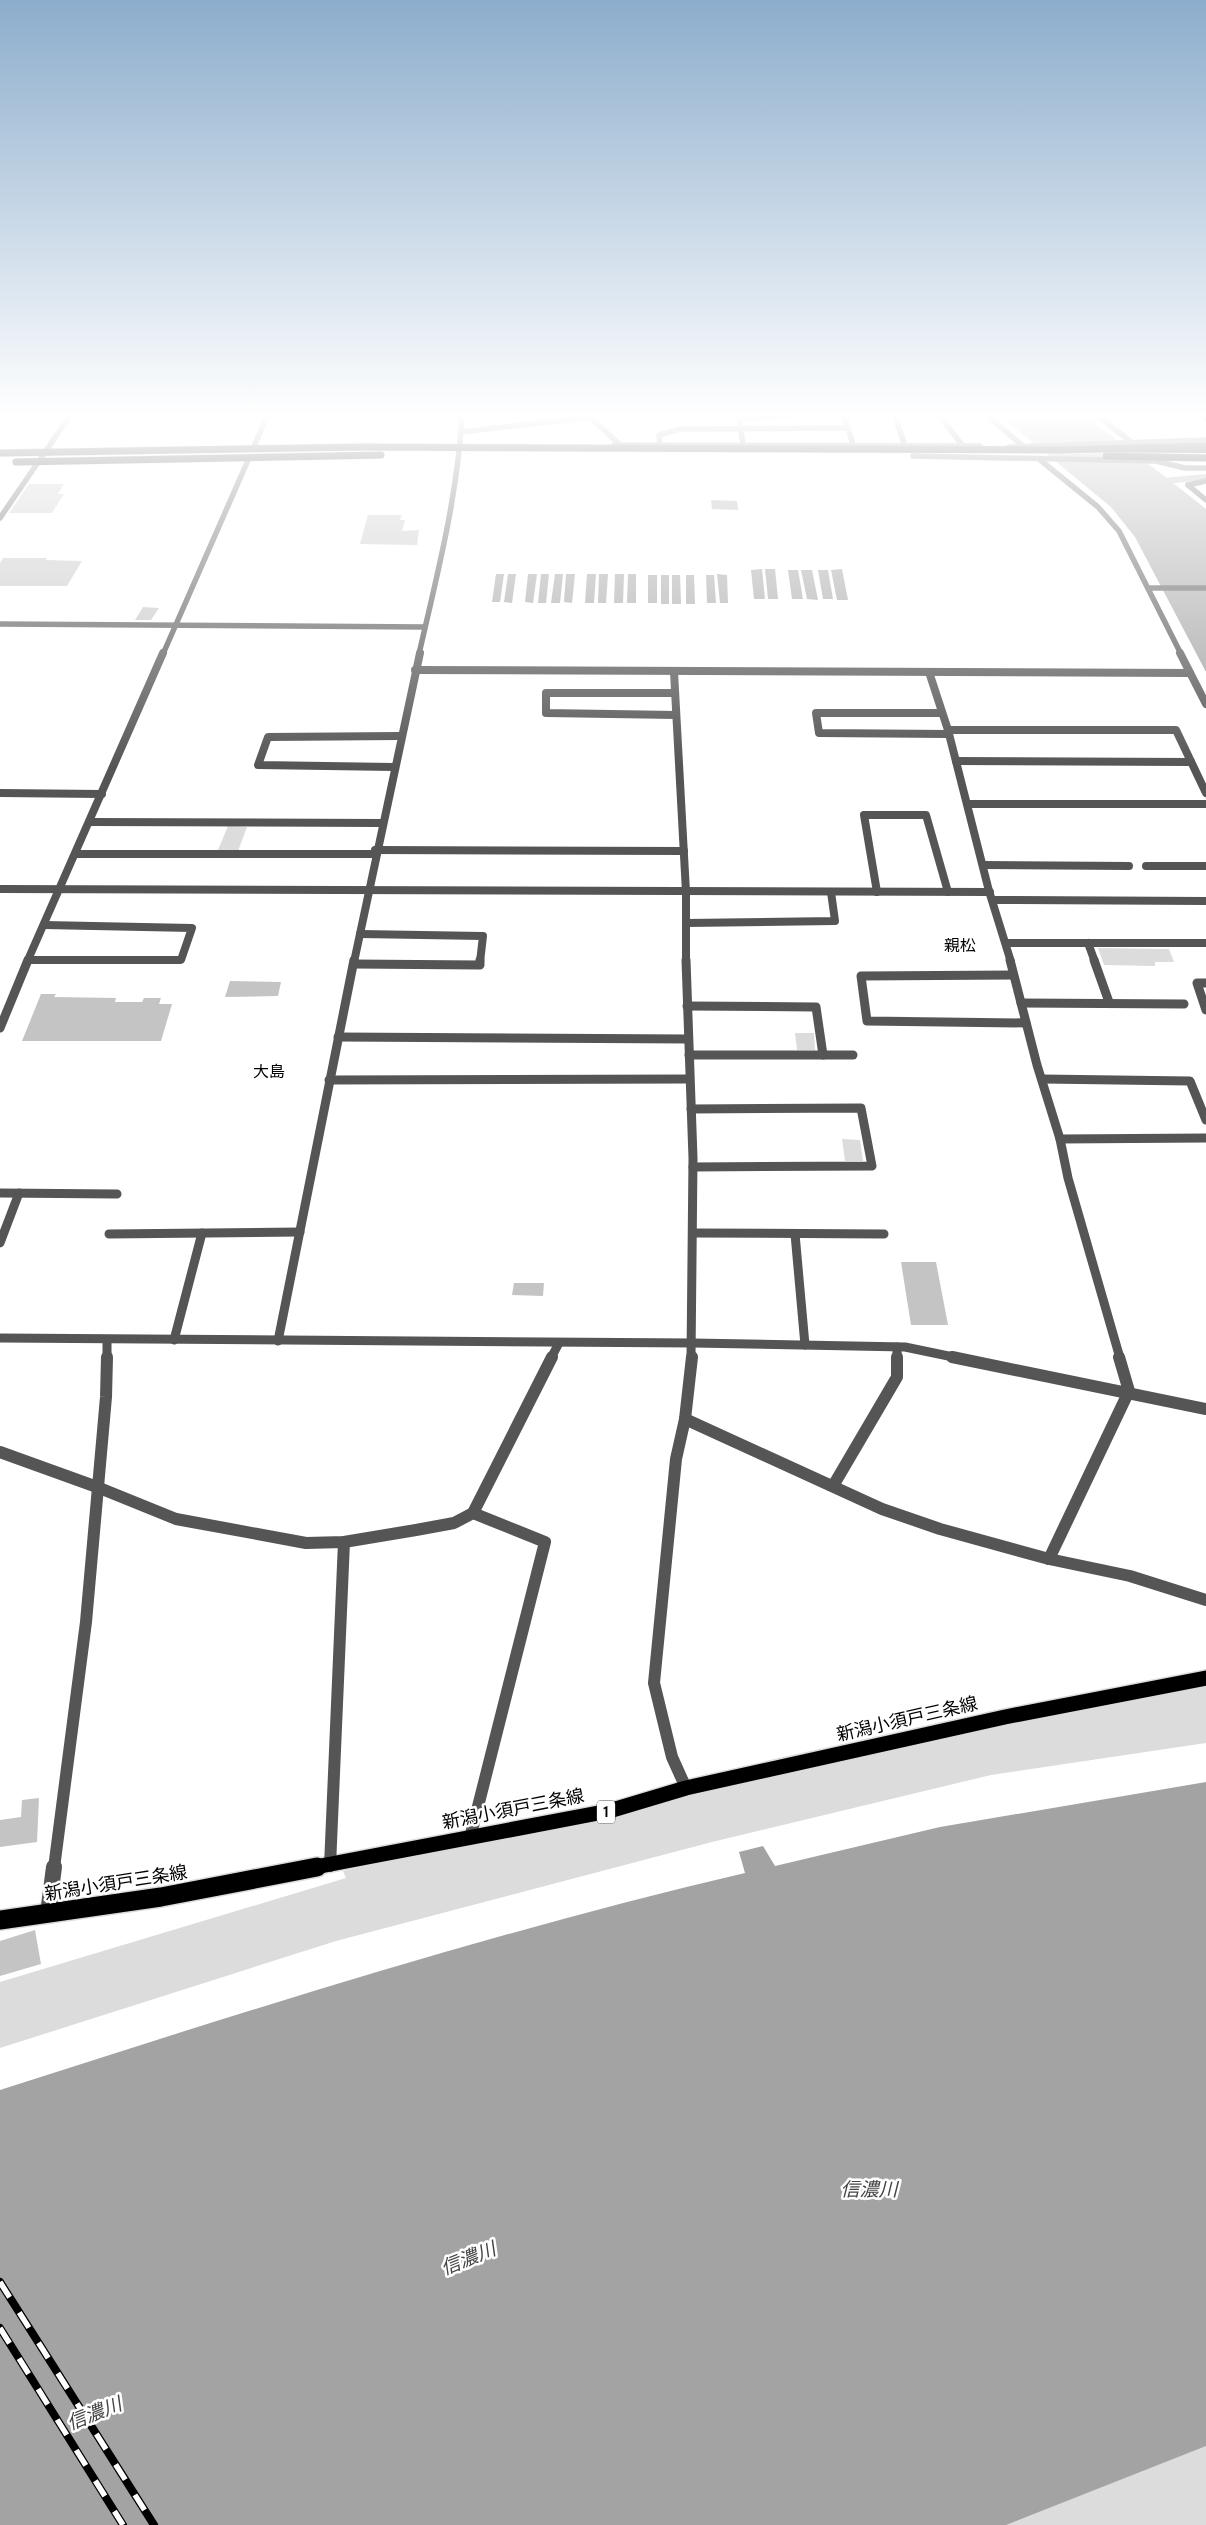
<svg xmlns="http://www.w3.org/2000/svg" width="1206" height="2525" viewBox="0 0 1206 2525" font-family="'Roboto Condensed','Noto Sans JP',sans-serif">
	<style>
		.green { fill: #dcdcdc }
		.water { fill: #a3a3a3 }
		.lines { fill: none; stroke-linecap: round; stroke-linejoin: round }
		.canal { fill: #a3a3a3; fill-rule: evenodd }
		.building { fill: #c4c4c4 }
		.primary-far2-casing { stroke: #dbdbdb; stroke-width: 8 }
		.primary-far1-casing { stroke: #dbdbdb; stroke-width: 18 }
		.primary-casing { stroke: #dbdbdb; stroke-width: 22 }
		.motorway-casing { stroke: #dbdbdb; stroke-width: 3 }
		.minor-far4 { stroke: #555; stroke-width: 5.5 }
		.minor-far3 { stroke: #555; stroke-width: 8 }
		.minor-far2 { stroke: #555; stroke-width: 9 }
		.minor-far1 { stroke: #555; stroke-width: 12 }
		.minor { stroke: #555; stroke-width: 16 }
		.tertiary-far2 { stroke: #555; stroke-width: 5.5 }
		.tertiary-far1 { stroke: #555; stroke-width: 9 }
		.tertiary { stroke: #555; stroke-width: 12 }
		.primary-far2 { stroke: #000; stroke-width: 7 }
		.primary-far1 { stroke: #000; stroke-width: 15 }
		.primary { stroke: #000; stroke-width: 19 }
		.motorway { fill: #000; fill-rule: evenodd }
		.rail-casing { stroke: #000; stroke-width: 8 }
		.rail { stroke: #fff; stroke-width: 5.5; stroke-dasharray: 18; stroke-linecap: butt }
		.labels { text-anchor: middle; stroke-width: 5; stroke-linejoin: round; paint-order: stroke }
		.shield { fill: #fff; stroke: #4c4c4c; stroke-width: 1 }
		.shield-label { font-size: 14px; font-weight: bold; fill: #000 }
		.neighbourhood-label { font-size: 16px; fill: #000; stroke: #fff }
		.near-street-label { font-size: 18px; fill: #000; stroke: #fff }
		.near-water-label { font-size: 19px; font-style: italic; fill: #444; stroke: #fff }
	</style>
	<rect width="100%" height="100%" fill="#fff"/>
	<!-- green -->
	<g class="green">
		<polygon points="228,826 247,827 238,851 218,850"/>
		<polygon points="1098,948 1169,949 1174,962 1155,962 1155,966 1104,965"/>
		<polygon points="795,1033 814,1033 815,1050 797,1050"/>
		<polygon points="842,1139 860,1140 863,1161 845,1161"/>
		<polygon points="1206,1686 1206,1743 991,1775 712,1842 336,1941 0,2048 0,1982 346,1878 343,1871 1097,1705"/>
		<polygon points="1206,2445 1206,2525 1000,2525"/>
	</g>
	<!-- water -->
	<g class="water">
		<polygon points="998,414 1083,414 1168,479 1185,477 1188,480 1172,482 1206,509 1206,672 1135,537 1111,507"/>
		<polygon points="711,500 737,501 738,510 712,509"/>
		<polygon points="762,569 765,599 754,599 751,570"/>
		<polygon points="765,569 775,569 778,599 768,599"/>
		<polygon points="842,569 848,600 837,600 831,570"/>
		<polygon points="788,570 798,570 803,599 792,599"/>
		<polygon points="801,570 812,570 818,600 807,599"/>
		<polygon points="818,570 828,570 833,599 823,599"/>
		<polygon points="496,574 504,574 500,602 492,602"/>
		<polygon points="508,574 516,574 512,603 504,602"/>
		<polygon points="528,574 537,574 533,603 525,602"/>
		<polygon points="541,574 549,574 546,603 538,603"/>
		<polygon points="555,574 563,574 560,603 551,603"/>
		<polygon points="566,574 575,574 572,603 564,602"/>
		<polygon points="587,574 596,574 594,603 585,603"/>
		<polygon points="599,574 608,574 606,603 598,603"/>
		<polygon points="615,574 624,574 623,603 614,603"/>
		<polygon points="628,574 636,574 636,603 627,603"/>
		<polygon points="717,574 727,575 728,603 720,603"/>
		<rect x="648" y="575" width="9" height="28"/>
		<rect x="661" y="575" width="8" height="29"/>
		<polygon points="672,575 680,575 681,604 672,604"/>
		<polygon points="686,575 694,575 695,604 686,604"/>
		<polygon points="706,575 714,575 716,603 707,603"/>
		<path d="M 1206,1782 L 1206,2446 L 1006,2525 L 0,2525 L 0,2090 C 246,2011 493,1932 745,1873 L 739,1852 L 763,1846 L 775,1866 L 940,1827 Z"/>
	</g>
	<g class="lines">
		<!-- canal -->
		<polygon class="canal" points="1206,474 1206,480 1163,484 1158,481 1163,478"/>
	</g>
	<!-- building -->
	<g class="building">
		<polygon points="29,484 64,484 58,494 64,494 52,513 9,513"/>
		<polygon points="368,515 402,515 400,520 405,520 402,531 419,530 417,545 360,544"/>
		<polygon points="3,558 47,558 46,560 82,561 67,586 0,586 0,563"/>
		<polygon points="143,607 159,608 151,620 135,620"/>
		<polygon points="230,981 281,982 278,996 225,997"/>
		<polygon points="41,994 56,994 54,997 116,998 115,1002 142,1002 144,998 161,998 159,1004 172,1004 161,1041 22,1041"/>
		<polygon points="901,1262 936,1262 948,1325 911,1325"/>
		<polygon points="514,1283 544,1283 543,1296 512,1295"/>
		<polygon points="39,1798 37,1842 0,1847 0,1820 21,1817 22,1800"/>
		<polygon points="35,1930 41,1964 0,1976 0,1941"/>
	</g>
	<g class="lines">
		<!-- primary-far2 casing -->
		<g class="primary-far2-casing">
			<g id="primary-far2">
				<polyline points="0,453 361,447 1061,450 1206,446"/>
				<polyline points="1106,456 1206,458"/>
				<polyline points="16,462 381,455"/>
			</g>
		</g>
		<!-- primary-far1 casing -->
		<g class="primary-far1-casing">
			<polyline id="primary-far1" points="310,1868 609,1811 686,1788 1005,1717 1206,1678"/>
		</g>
		<!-- primary casing -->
		<g class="primary-casing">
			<polyline id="primary" points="0,1920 161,1897 317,1867"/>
		</g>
		<!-- motorway casing -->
		<g class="motorway-casing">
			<polygon id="motorway" points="1058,448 1206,449 1206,453 1061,452 1057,450"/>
		</g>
		<!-- minor-far4 -->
		<g class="minor-far4">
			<polyline points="587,414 620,445"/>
			<polyline points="844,414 853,445"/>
			<polyline points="894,414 905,446"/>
			<polyline points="938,414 963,446"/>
			<polyline points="985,414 1023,446"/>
			<polyline points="1095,414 1134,444"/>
			<polyline points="460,432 590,417"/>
			<polyline points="660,444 659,435 680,429 847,428"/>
			<polyline points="743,444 739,419 809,414"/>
			<polyline points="614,445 980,446"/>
			<polyline points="1009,447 1206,440"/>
			<polyline points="253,449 268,414"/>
			<polyline points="913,456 1156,461 1185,468 1206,468"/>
			<polyline points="1039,459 1098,507 1119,531 1181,654"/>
			<polyline points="1188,485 1206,500"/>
			<polyline points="1188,485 1206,481"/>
			<polyline points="0,518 71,414"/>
			<polyline points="1148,588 1206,588"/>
			<polyline points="0,624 425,627"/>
			<polyline points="163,654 249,458"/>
			<path d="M 419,654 C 437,575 458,495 462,414"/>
		</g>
		<!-- minor-far3 -->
		<g class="minor-far3">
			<polyline points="1180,653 1206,704"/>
			<polyline points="415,670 1190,673"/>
			<polyline points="674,672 686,892 686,962"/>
			<polyline points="929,672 948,730 989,891 1011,962"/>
			<polyline points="675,693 546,693 546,713 676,715"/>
			<polyline points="942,713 816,713 819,733 949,734"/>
			<polyline points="948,730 1176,730 1206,793"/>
			<polyline points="956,761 1191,762"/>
			<polyline points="394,767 258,765 268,737 400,736"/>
			<polyline points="0,793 102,794"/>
			<polyline points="968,804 1206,804"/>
			<polyline points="90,822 381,823"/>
			<polyline points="375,850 684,851"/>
			<polyline points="76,854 375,854"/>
			<polyline points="983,865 1129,866"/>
			<polyline points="1146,866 1206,866"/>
			<polyline points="0,889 990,892"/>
			<polyline points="877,892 864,815 926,815 948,892"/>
			<polyline points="993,900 1206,901"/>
			<polyline points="686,923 835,921 831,892"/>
			<polyline points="360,934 483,936 480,962"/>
			<polyline points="1006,943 1206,943"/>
			<polyline points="1088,943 1095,962"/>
			<polyline points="28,960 181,960 192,928 44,925"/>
			<polyline points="27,962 163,653"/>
			<polyline points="354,962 420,653"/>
		</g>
		<!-- minor-far2 -->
		<g class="minor-far2">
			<polyline points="686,960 693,1158 691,1358"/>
			<polyline points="1010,960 1037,1065 1060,1139 1068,1178 1120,1358"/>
			<polyline points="1094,960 1109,1002"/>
			<polyline points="354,964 480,965 480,960"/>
			<polyline points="1013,975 861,976 867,1021 1026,1023"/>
			<polyline points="1206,983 1197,983 1206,1010"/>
			<polyline points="1021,1003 1184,1004"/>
			<polyline points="687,1006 816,1007 823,1055"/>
			<polyline points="0,1028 28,960"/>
			<polyline points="338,1037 688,1039"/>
			<polyline points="689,1055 853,1055"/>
			<polyline points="1042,1079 1190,1081 1206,1120"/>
			<polyline points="329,1080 689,1079"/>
			<polyline points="691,1109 861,1108 872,1166 693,1167"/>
			<polyline points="1060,1139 1206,1138"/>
			<polyline points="0,1193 117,1194"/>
			<polyline points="693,1233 884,1234"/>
			<polyline points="109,1234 300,1232"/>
			<polyline points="795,1234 805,1345"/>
			<polyline points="0,1243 19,1193"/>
			<polyline points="174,1340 202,1233"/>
			<polyline points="278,1341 354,960"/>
			<polyline points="897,1347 897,1358"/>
			<polyline points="107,1358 107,1340"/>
			<polyline points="551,1358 559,1343"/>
		</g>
		<!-- minor-far1 -->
		<g class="minor-far1">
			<polyline points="685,1419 882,1509 940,1529 1049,1559 1130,1576 1206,1600"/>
			<polyline points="0,1452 97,1487 176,1519 306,1543 344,1542 416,1530 454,1523 473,1513 552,1357"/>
			<polyline points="833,1486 897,1377 897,1357"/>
			<polyline points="1049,1559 1129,1391 1119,1357"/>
			<polyline points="686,1788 672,1757 654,1683 676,1459 685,1419 692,1357"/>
			<polyline points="470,1838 545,1542 473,1513"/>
			<polyline points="330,1866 344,1542"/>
			<polyline points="54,1868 86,1622 106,1397 107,1357"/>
		</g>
		<!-- minor -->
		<polyline class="minor" points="48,1913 54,1867"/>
		<!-- tertiary-far2 -->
		<polyline class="tertiary-far2" points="1200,414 1206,419"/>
		<!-- tertiary-far1 -->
		<polyline class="tertiary-far1" points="0,1338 693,1343 905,1347 958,1358"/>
		<!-- tertiary -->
		<polyline class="tertiary" points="952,1357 1206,1409"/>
		<!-- primary-far2 -->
		<use href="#primary-far2" class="primary-far2"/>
		<!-- primary-far1 -->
		<use href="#primary-far1" class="primary-far1"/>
		<!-- primary -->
		<use href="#primary" class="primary"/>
		<!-- motorway -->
		<use href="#motorway" class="motorway"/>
		<!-- rail casing -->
		<g class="rail-casing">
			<g id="rail">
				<polyline points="0,2282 154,2525"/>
				<polyline points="0,2328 123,2525"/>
			</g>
		</g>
		<!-- rail -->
		<use href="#rail" class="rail"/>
	</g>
	<!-- sky -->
	<linearGradient id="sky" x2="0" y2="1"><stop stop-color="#8cadcc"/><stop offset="0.54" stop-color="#fff"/><stop offset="1" stop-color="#fff" stop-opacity="0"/></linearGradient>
	<rect width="1206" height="768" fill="url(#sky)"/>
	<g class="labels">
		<!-- shield labels -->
		<rect class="shield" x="597" y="1800.5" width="18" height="23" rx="4"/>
		<g class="shield-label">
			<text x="606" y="1817">1</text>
		</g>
		<!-- neighbourhood labels -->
		<g class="neighbourhood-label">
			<text x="960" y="951">親松</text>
			<text x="269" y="1077">大島</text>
		</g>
		<!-- near-street labels -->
		<g class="near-street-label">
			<text transform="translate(907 1719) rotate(-13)" y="6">新潟小須戸三条線</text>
			<text transform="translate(513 1809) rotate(-11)" y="6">新潟小須戸三条線</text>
			<text transform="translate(116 1883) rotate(-9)" y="6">新潟小須戸三条線</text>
		</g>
		<!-- near-water labels -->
		<g class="near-water-label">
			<text x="869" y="2196">信濃川</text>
			<text transform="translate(468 2258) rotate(-22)" y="7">信濃川</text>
			<text transform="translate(94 2413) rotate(-22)" y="7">信濃川</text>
		</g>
	</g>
</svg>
